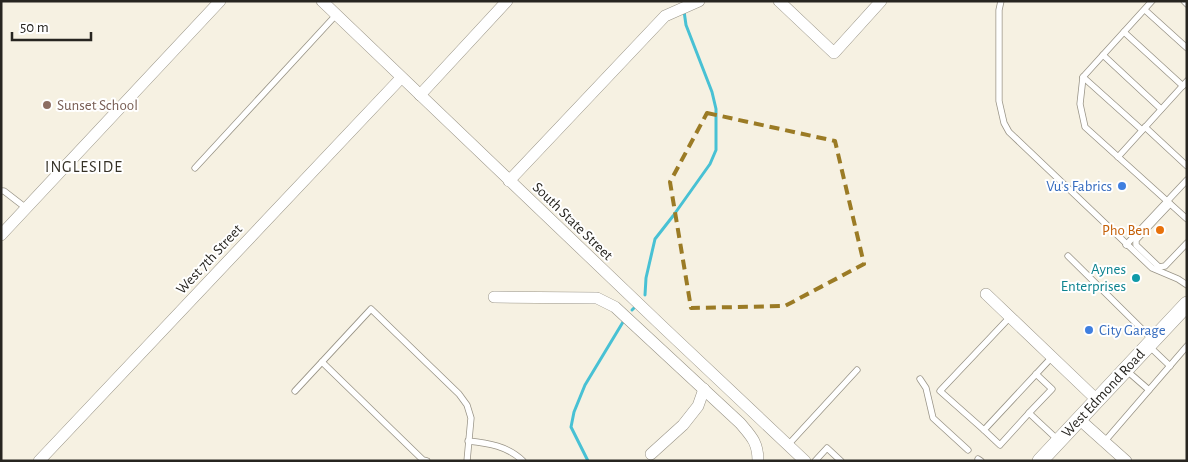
<svg xmlns="http://www.w3.org/2000/svg" width="1188" height="462" viewBox="0 0 1188 462" font-family="'Alegreya Sans',sans-serif">
	<style>
		.lines { fill: none; stroke-linecap: round; stroke-linejoin: round }
		.stream { stroke: #48c1d4; stroke-width: 3 }
		.service-casing { stroke: #999487; stroke-width: 7 }
		.minor-casing { stroke: #999487; stroke-width: 12 }
		.secondary-casing { stroke: #999487; stroke-width: 16 }
		.service { stroke: #fff; stroke-width: 5.5 }
		.minor { stroke: #fff; stroke-width: 11 }
		.secondary { stroke: #fff; stroke-width: 15 }
		.marked { fill: none; stroke: #9b7b25; stroke-width: 4; stroke-dasharray: 10 6; stroke-linejoin: round }
		.education-dot { fill: #8d6e63; stroke: #fff; stroke-width: 2 }
		.shop-dot { fill: #3f7fe0; stroke: #fff; stroke-width: 2 }
		.food-dot { fill: #e8710a; stroke: #fff; stroke-width: 2 }
		.culture-dot { fill: #0f9aa8; stroke: #fff; stroke-width: 2 }
		.labels { text-anchor: middle; stroke-width: 4; stroke-linejoin: round; paint-order: stroke }
		.education-label { font-size: 15px; fill: #785e54; stroke: #fff; text-anchor: start }
		.shop-label { font-size: 15px; fill: #366cbe; stroke: #fff; text-anchor: end }
		.street-label { font-size: 15px; fill: #272520; stroke: #fff }
		.food-label { font-size: 15px; fill: #c56008; stroke: #fff; text-anchor: end }
		.culture-label { font-size: 15px; fill: #0d838f; stroke: #fff; text-anchor: end }
		.neighbourhood-label { font-size: 16px; letter-spacing: 1px; fill: #353126; stroke: #fff }
	</style>
	<rect width="100%" height="100%" fill="#f6f1e2"/>
	<g class="lines">
		<!-- stream -->
		<g class="stream">
			<polyline points="645,295 646,278 655,239 673,216 710,164 716,150 716,109 712,92 686,25 684,11"/>
			<polyline points="632,310 634,308"/>
			<polyline points="588,461 571,427 574,412 585,385 623,322"/>
		</g>
		<!-- service casing -->
		<g class="service-casing">
			<g id="service">
				<polyline points="1001,1 999,10 999,101 1004,123 1009,132 1152,268 1178,279 1187,285"/>
				<polyline points="1152,1 1083,77 1080,104 1085,127 1187,219"/>
				<polyline points="1184,1 1187,4"/>
				<polyline points="1145,10 1187,48"/>
				<polyline points="1124,32 1183,86"/>
				<polyline points="1103,55 1161,109"/>
				<polyline points="1083,77 1142,130"/>
				<polyline points="1145,127 1187,166"/>
				<polyline points="1118,157 1187,81"/>
				<polyline points="195,168 336,15"/>
				<polyline points="1,191 4,191 26,208"/>
				<polyline points="1170,204 1136,240 1136,245 1159,267 1165,266 1187,243"/>
				<polyline points="1126,245 1187,180"/>
				<polyline points="1068,256 1153,340"/>
				<polyline points="1150,347 1170,366"/>
				<polyline points="1052,357 984,430 1000,445 1029,413 1058,440"/>
				<polyline points="322,362 423,460 427,461"/>
				<polyline points="1126,370 1149,390"/>
				<polyline points="920,379 926,388 933,418 968,450"/>
				<polyline points="295,391 371,309 459,394 467,405 471,418 467,461"/>
				<polyline points="1029,413 1052,389 1036,374"/>
				<polyline points="984,430 940,391 1010,317"/>
				<path d="M 468,441 C 488,443 508,446 523,461"/>
				<polyline points="1105,441 1187,346"/>
				<polyline points="788,445 857,370"/>
				<polyline points="978,459 981,461"/>
				<polyline points="815,461 827,448 841,461"/>
			</g>
		</g>
		<!-- minor casing -->
		<g class="minor-casing">
			<g id="minor">
				<polyline points="322,1 664,328 805,461"/>
				<polyline points="779,1 834,53 881,1"/>
				<polyline points="420,95 507,1"/>
				<polyline points="509,181 665,16 699,1"/>
				<polyline points="1,235 220,1"/>
				<polyline points="986,294 1097,400"/>
				<path d="M 494,297 L 597,298 L 615,307 L 740,423 C 751,436 758,442 758,461"/>
				<polyline points="1079,419 1126,461"/>
				<polyline points="651,454 683,425 698,406 704,389"/>
				<polyline points="39,461 401,78"/>
			</g>
		</g>
		<!-- secondary casing -->
		<g class="secondary-casing">
			<polyline id="secondary" points="1040,461 1187,304"/>
		</g>
		<!-- service -->
		<use href="#service" class="service"/>
		<!-- minor -->
		<use href="#minor" class="minor"/>
		<!-- secondary -->
		<use href="#secondary" class="secondary"/>
	</g>
	<!-- marked area -->
	<path class="marked" d="M 707,113 L 835,141 L 864,264 L 785,306 L 691,308 L 670,182 Z"/>
	<!-- markers -->
	<circle class="education-dot" cx="47" cy="105" r="5"/>
	<g class="shop-dot">
		<circle cx="1122" cy="186" r="5"/>
		<circle cx="1089" cy="330" r="5"/>
	</g>
	<circle class="food-dot" cx="1160" cy="230" r="5"/>
	<circle class="culture-dot" cx="1136" cy="278" r="5"/>
	<g class="labels">
		<!-- education labels -->
		<g class="education-label">
			<text x="57" y="110">Sunset School</text>
		</g>
		<!-- shop labels -->
		<g class="shop-label">
			<text x="1112" y="191">Vu's Fabrics</text>
			<text x="1099" y="335" text-anchor="start">City Garage</text>
		</g>
		<!-- street labels -->
		<g class="street-label">
			<text transform="translate(573 221) rotate(44)" y="5">South State Street</text>
			<text transform="translate(209 259) rotate(-47)" y="5">West 7th Street</text>
			<text transform="translate(1103 393) rotate(-47)" y="5">West Edmond Road</text>
		</g>
		<!-- food labels -->
		<g class="food-label">
			<text x="1150" y="235">Pho Ben</text>
		</g>
		<!-- culture labels -->
		<g class="culture-label">
			<text x="1126" y="274">Aynes<tspan x="1126" dy="17">Enterprises</tspan></text>
		</g>
		<!-- neighbourhood labels -->
		<g class="neighbourhood-label">
			<text x="84" y="172">INGLESIDE</text>
		</g>
	</g>
	<!-- border -->
	<rect width="1188" height="462" fill="none" stroke="#272520" stroke-width="5"/>
	<!-- scale -->
	<path d="M12 32v8h79v-8" fill="none" stroke="#272520" stroke-width="2.5"/>
	<text x="20" y="32" font-size="15" fill="#272520" stroke="#ffffff" stroke-width="4" paint-order="stroke">50 m</text>
</svg>
